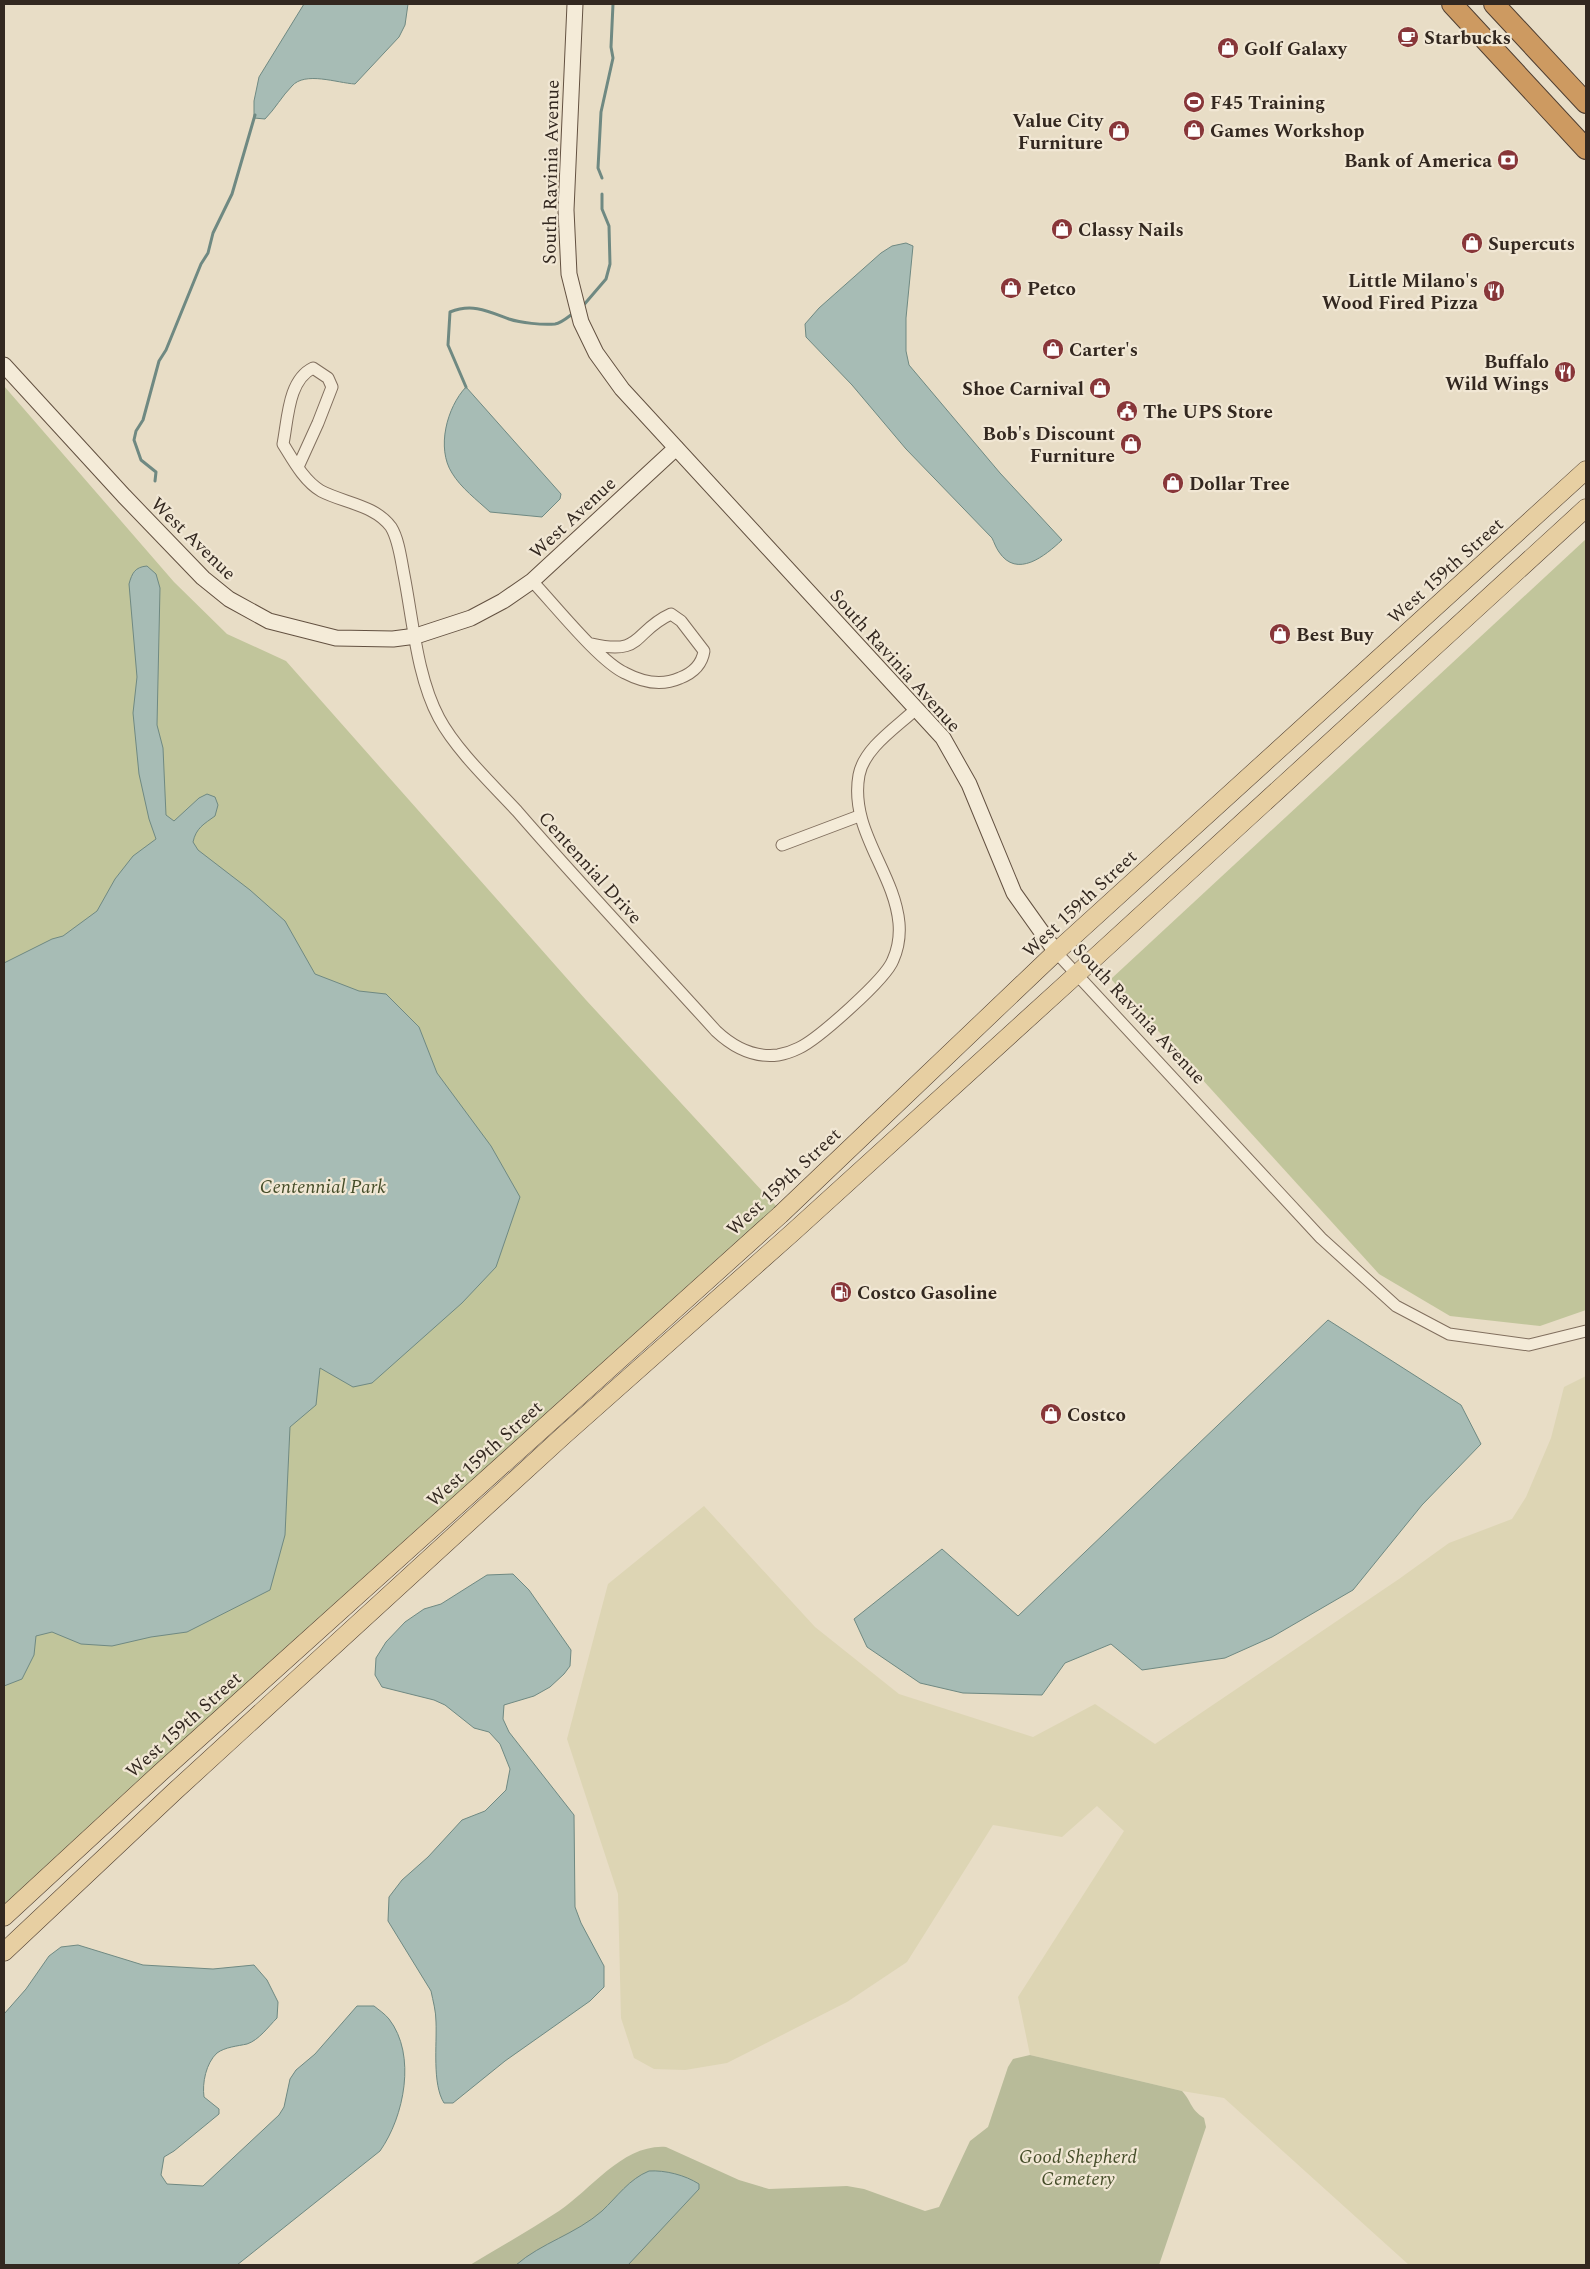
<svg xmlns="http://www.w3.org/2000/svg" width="1590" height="2269" viewBox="0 0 1590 2269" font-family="Spectral,serif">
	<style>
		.farmland { fill: #ddd5b4 }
		.green { fill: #c1c59b }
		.cemetery { fill: #b8bb99 }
		.water { fill: #a7bcb5; stroke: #6f8982 }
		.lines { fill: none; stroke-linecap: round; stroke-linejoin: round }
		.stream { stroke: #6f8982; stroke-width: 3 }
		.street-casing { stroke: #816f5e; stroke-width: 13 }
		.secondary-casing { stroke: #635141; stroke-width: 17 }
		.primary-casing { stroke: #4f3e31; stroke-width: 19 }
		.highway-casing { stroke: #4f3e31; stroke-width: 22 }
		.street { stroke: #f4ebd8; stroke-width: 11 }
		.secondary { stroke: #f4ebd8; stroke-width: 15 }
		.primary { stroke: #e7cfa2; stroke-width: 18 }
		.highway { stroke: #cd9a61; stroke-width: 20 }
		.labels { text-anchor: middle; stroke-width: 4.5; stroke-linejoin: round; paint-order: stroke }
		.poi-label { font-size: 19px; font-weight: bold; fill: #332820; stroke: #f1e7d4; text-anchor: start }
		.street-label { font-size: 19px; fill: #332820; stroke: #f1e7d4 }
		.park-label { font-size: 19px; font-style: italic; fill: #454d29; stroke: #f1e7d4 }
	</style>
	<rect width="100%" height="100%" fill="#e8ddc6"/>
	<!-- farmland -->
	<polygon class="farmland" points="1586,1376 1586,2265 1409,2265 1224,2098 1182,2091 1030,2055 1018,1997 1124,1831 1097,1806 1062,1837 993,1825 907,1962 847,2002 727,2063 685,2070 654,2069 634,2058 621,2018 618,1894 567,1739 608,1584 704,1506 815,1627 899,1694 1033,1737 1095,1704 1155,1744 1399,1579 1449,1543 1512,1519 1526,1497 1551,1438 1564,1387"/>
	<!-- green -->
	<g class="green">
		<polygon points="4,386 174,582 227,634 286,661 586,1000 777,1207 713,1269 412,1535 4,1906"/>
		<polygon points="1586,539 1586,1310 1540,1326 1450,1316 1379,1274 1111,979"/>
	</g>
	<!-- cemetery -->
	<path class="cemetery" d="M 1030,2055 L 1182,2091 C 1192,2102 1190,2109 1204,2118 L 1206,2127 L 1159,2265 L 470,2265 C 500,2247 530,2230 559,2211 C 592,2189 623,2144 666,2147 L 739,2180 L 769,2189 L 847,2186 L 864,2189 L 925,2211 L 939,2207 L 970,2141 L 988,2127 L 1008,2067 L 1013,2059 Z"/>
	<!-- water -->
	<g class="water">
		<path d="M 304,4 L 408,4 L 405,25 L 399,37 L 355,84 C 337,83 305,71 292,86 C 282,96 275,109 265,119 L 254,118 L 254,101 L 259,77 Z"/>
		<path d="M 906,243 L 913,246 L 906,318 L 906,351 L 909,365 L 1000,473 L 1062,540 C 1045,556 1017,579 999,552 C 996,548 994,542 992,538 L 906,449 L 852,385 L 806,337 L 805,324 L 819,308 L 881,253 L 892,246 Z"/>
		<path d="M 466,387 L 561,494 L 560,499 L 542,517 L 490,512 C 477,500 461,488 452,473 C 436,448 447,407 466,387 Z"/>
		<path d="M 147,566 L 156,574 L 160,588 L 157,725 L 163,748 L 166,815 L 174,821 L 199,798 L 207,794 L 215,797 L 218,805 L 215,816 C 204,824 196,828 193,842 L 198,850 L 250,890 L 285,921 L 315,974 L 359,991 L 386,994 L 419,1027 L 437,1073 L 491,1146 L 520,1197 L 496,1267 L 462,1303 L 372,1383 L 353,1387 L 320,1368 L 316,1405 L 290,1427 L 285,1535 L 270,1590 L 187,1632 L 151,1637 L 112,1646 L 81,1644 L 52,1632 L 36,1636 L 34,1655 L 22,1679 L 4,1686 L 4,963 L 52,939 L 63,936 L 97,911 L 115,879 L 133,856 L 156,839 L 149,819 L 139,774 L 133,713 L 137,677 L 129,584 C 132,573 135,567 147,566 Z"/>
		<polygon points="1328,1320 1461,1405 1481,1444 1422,1505 1353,1590 1272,1637 1225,1658 1142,1670 1111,1644 1065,1663 1042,1695 963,1693 920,1683 867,1647 854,1619 942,1549 1018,1616"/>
		<path d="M 513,1574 L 529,1590 L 571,1650 L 570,1666 L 564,1674 L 550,1687 L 534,1696 L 504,1705 L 503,1719 L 509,1732 L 574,1815 L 575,1907 L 581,1923 L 604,1966 L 604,1987 L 590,2001 L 505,2061 L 453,2103 L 444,2103 C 432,2084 437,2044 436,2022 C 436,2011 433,2001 431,1991 L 388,1921 L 389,1897 L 402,1880 L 428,1857 L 462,1820 L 485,1811 L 506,1790 L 510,1769 L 500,1744 L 489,1732 L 474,1728 L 445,1705 L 434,1700 L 382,1687 L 375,1675 L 376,1658 L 386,1642 L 405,1622 L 424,1609 L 441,1604 L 487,1575 Z"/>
		<path d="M 78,1945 L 143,1965 L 213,1969 L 254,1965 L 267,1980 L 278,2002 L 277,2018 C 268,2027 259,2040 247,2044 C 238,2046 225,2047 217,2053 C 206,2063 202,2083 204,2097 L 219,2109 L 219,2114 L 174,2151 L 164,2157 L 161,2175 L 167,2184 L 203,2186 L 279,2115 L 284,2107 L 290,2079 L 296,2070 L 315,2054 L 357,2006 L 374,2006 C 379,2010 385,2014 389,2019 C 417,2055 404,2117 380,2151 L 237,2265 L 4,2265 L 4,2014 L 26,1989 L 49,1956 L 61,1947 Z"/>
		<path d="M 649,2171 C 665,2170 685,2175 699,2184 L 699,2189 L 628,2265 L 516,2265 C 541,2243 576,2234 602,2211 C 617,2197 629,2179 649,2171 Z"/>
	</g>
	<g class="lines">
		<!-- stream -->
		<g class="stream">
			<polyline points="602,178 598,168 601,112 613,58 611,47 613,4"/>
			<polyline points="582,307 606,279 610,264 609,226 602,209 602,194"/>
			<path d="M 466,387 L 448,345 L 450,312 C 472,303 488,311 509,319 C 521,323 542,325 555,324 C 562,323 569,316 575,312"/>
			<polyline points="155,481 156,472 141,460 134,440 136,431 143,420 159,361 166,350 201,264 208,253 213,233 232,194 255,115"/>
		</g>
		<!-- street casing -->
		<g class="street-casing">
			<g id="street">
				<path d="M 298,467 L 318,423 L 332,387 L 328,378 L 313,368 C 288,380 288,419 283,444 C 293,460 304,481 321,491 C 344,503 375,505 391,527 C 399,540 401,560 404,575 C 413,621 417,677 439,718 C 456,750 492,784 517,811 C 582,886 650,958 716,1031 C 733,1047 754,1058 778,1055 C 784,1054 793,1051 799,1048 C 818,1039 886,979 893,960 C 898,949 900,935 899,923 C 894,871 849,830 859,775 C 864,748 897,727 916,709"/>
				<path d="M 532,581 C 554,604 599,661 625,673 C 642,682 662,686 680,678 C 693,673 702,664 704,651 L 681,621 L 671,614 C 633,631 644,656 592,644"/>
				<polyline points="782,845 859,816"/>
				<polyline points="1056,952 1321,1238 1396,1306 1449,1334 1529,1345 1586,1331"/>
			</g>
		</g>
		<!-- secondary casing -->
		<g class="secondary-casing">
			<g id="secondary">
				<polyline points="575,4 566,210 569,274 581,322 596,353 622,389 943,738 969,784 1014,893 1056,952"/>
				<polyline points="4,365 124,496 203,578 229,599 269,621 336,638 393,639 416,636 471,618 503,601 532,581 676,448"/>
			</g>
		</g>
		<!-- primary casing -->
		<g class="primary-casing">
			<g id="primary">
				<polyline points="4,1917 160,1773 780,1215 1056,952 1586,470"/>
				<polyline points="4,1952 174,1792 563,1436 792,1233 1077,974 1586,508"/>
			</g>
		</g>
		<!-- highway casing -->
		<g class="highway-casing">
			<g id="highway">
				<polyline points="1452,4 1586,149"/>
				<polyline points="1494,4 1586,103"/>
			</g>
		</g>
		<!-- street -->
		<use href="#street" class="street"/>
		<!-- secondary -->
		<use href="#secondary" class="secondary"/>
		<!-- primary -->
		<use href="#primary" class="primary"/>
		<!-- highway -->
		<use href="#highway" class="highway"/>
	</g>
	<!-- icons -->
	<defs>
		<g id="cafe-disc" transform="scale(1.125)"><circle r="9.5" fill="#883639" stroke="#f1e7d4"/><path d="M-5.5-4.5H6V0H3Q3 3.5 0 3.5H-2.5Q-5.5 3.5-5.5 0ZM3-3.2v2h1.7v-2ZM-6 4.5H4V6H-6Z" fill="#fff"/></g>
		<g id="shop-disc" transform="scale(1.125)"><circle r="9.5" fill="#883639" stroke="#f1e7d4"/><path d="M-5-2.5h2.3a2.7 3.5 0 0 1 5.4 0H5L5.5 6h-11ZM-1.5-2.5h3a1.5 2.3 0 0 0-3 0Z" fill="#fff"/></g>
		<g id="stadium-disc" transform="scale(1.125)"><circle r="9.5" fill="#883639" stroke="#f1e7d4"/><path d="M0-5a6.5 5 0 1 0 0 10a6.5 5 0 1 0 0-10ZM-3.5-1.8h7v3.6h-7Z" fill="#fff"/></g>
		<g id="bank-disc" transform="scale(1.125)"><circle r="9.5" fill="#883639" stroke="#f1e7d4"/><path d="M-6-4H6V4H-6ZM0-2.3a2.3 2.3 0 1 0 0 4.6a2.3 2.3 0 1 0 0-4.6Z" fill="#fff"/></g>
		<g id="restaurant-disc" transform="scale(1.125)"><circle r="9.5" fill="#883639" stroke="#f1e7d4"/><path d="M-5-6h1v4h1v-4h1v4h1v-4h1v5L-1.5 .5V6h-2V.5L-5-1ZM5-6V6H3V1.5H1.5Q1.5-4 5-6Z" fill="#fff"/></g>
		<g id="civic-disc" transform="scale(1.125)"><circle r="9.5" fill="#883639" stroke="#f1e7d4"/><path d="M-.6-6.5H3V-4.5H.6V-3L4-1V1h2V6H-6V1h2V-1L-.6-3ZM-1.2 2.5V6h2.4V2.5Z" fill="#fff"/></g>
		<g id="fuel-disc" transform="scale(1.125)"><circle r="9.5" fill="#883639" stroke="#f1e7d4"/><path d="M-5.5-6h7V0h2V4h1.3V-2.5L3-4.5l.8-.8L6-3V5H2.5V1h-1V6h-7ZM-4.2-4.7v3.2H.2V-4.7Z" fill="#fff"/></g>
	</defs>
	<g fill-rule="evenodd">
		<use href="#cafe-disc" x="1408" y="37"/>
		<use href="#shop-disc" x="1228" y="48"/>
		<use href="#stadium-disc" x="1194" y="102"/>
		<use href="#shop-disc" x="1194" y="130"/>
		<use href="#shop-disc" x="1119" y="131"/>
		<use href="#bank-disc" x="1508" y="160"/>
		<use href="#shop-disc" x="1062" y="229"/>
		<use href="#shop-disc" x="1472" y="243"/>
		<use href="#shop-disc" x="1011" y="288"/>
		<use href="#restaurant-disc" x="1494" y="291"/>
		<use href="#shop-disc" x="1053" y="349"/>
		<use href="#restaurant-disc" x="1565" y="372"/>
		<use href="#shop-disc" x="1100" y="388"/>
		<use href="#civic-disc" x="1127" y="411"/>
		<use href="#shop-disc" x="1131" y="444"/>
		<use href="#shop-disc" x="1173" y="483"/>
		<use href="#shop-disc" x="1280" y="634"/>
		<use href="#fuel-disc" x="841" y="1292"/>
		<use href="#shop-disc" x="1051" y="1414"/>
	</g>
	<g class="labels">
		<!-- poi labels -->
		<g class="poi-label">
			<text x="1424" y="44">Starbucks</text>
			<text x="1244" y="55">Golf Galaxy</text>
			<text x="1210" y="109">F45 Training</text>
			<text x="1103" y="127" text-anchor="end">Value City<tspan x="1103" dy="22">Furniture</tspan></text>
			<text x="1210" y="137">Games Workshop</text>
			<text x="1492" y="167" text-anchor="end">Bank of America</text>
			<text x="1078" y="236">Classy Nails</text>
			<text x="1488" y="250">Supercuts</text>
			<text x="1478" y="287" text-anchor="end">Little Milano's<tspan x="1478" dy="22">Wood Fired Pizza</tspan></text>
			<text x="1027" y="295">Petco</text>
			<text x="1069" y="356">Carter's</text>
			<text x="1549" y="368" text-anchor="end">Buffalo<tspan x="1549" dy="22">Wild Wings</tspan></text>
			<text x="1084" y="395" text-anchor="end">Shoe Carnival</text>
			<text x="1143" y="418">The UPS Store</text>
			<text x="1115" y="440" text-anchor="end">Bob's Discount<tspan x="1115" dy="22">Furniture</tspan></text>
			<text x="1189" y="490">Dollar Tree</text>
			<text x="1296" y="641">Best Buy</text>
			<text x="857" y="1299">Costco Gasoline</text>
			<text x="1067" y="1421">Costco</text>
		</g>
		<!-- street labels -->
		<g class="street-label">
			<text transform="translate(550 172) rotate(-89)" y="7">South Ravinia Avenue</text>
			<text transform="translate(572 517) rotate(-43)" y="7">West Avenue</text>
			<text transform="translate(194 538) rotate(44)" y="7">West Avenue</text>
			<text transform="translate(1445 570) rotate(-42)" y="7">West 159th Street</text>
			<text transform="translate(896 660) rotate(48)" y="7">South Ravinia Avenue</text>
			<text transform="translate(591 867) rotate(48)" y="7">Centennial Drive</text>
			<text transform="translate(1079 903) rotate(-43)" y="7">West 159th Street</text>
			<text transform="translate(1140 1013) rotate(47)" y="7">South Ravinia Avenue</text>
			<text transform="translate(783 1181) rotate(-43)" y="7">West 159th Street</text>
			<text transform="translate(484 1453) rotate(-42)" y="7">West 159th Street</text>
			<text transform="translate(183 1724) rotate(-42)" y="7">West 159th Street</text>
		</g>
		<!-- park labels -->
		<g class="park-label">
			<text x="323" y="1193">Centennial Park</text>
			<text x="1078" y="2163">Good Shepherd<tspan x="1078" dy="22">Cemetery</tspan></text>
		</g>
	</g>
	<!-- border -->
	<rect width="1590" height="2269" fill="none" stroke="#332820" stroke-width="10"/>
</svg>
